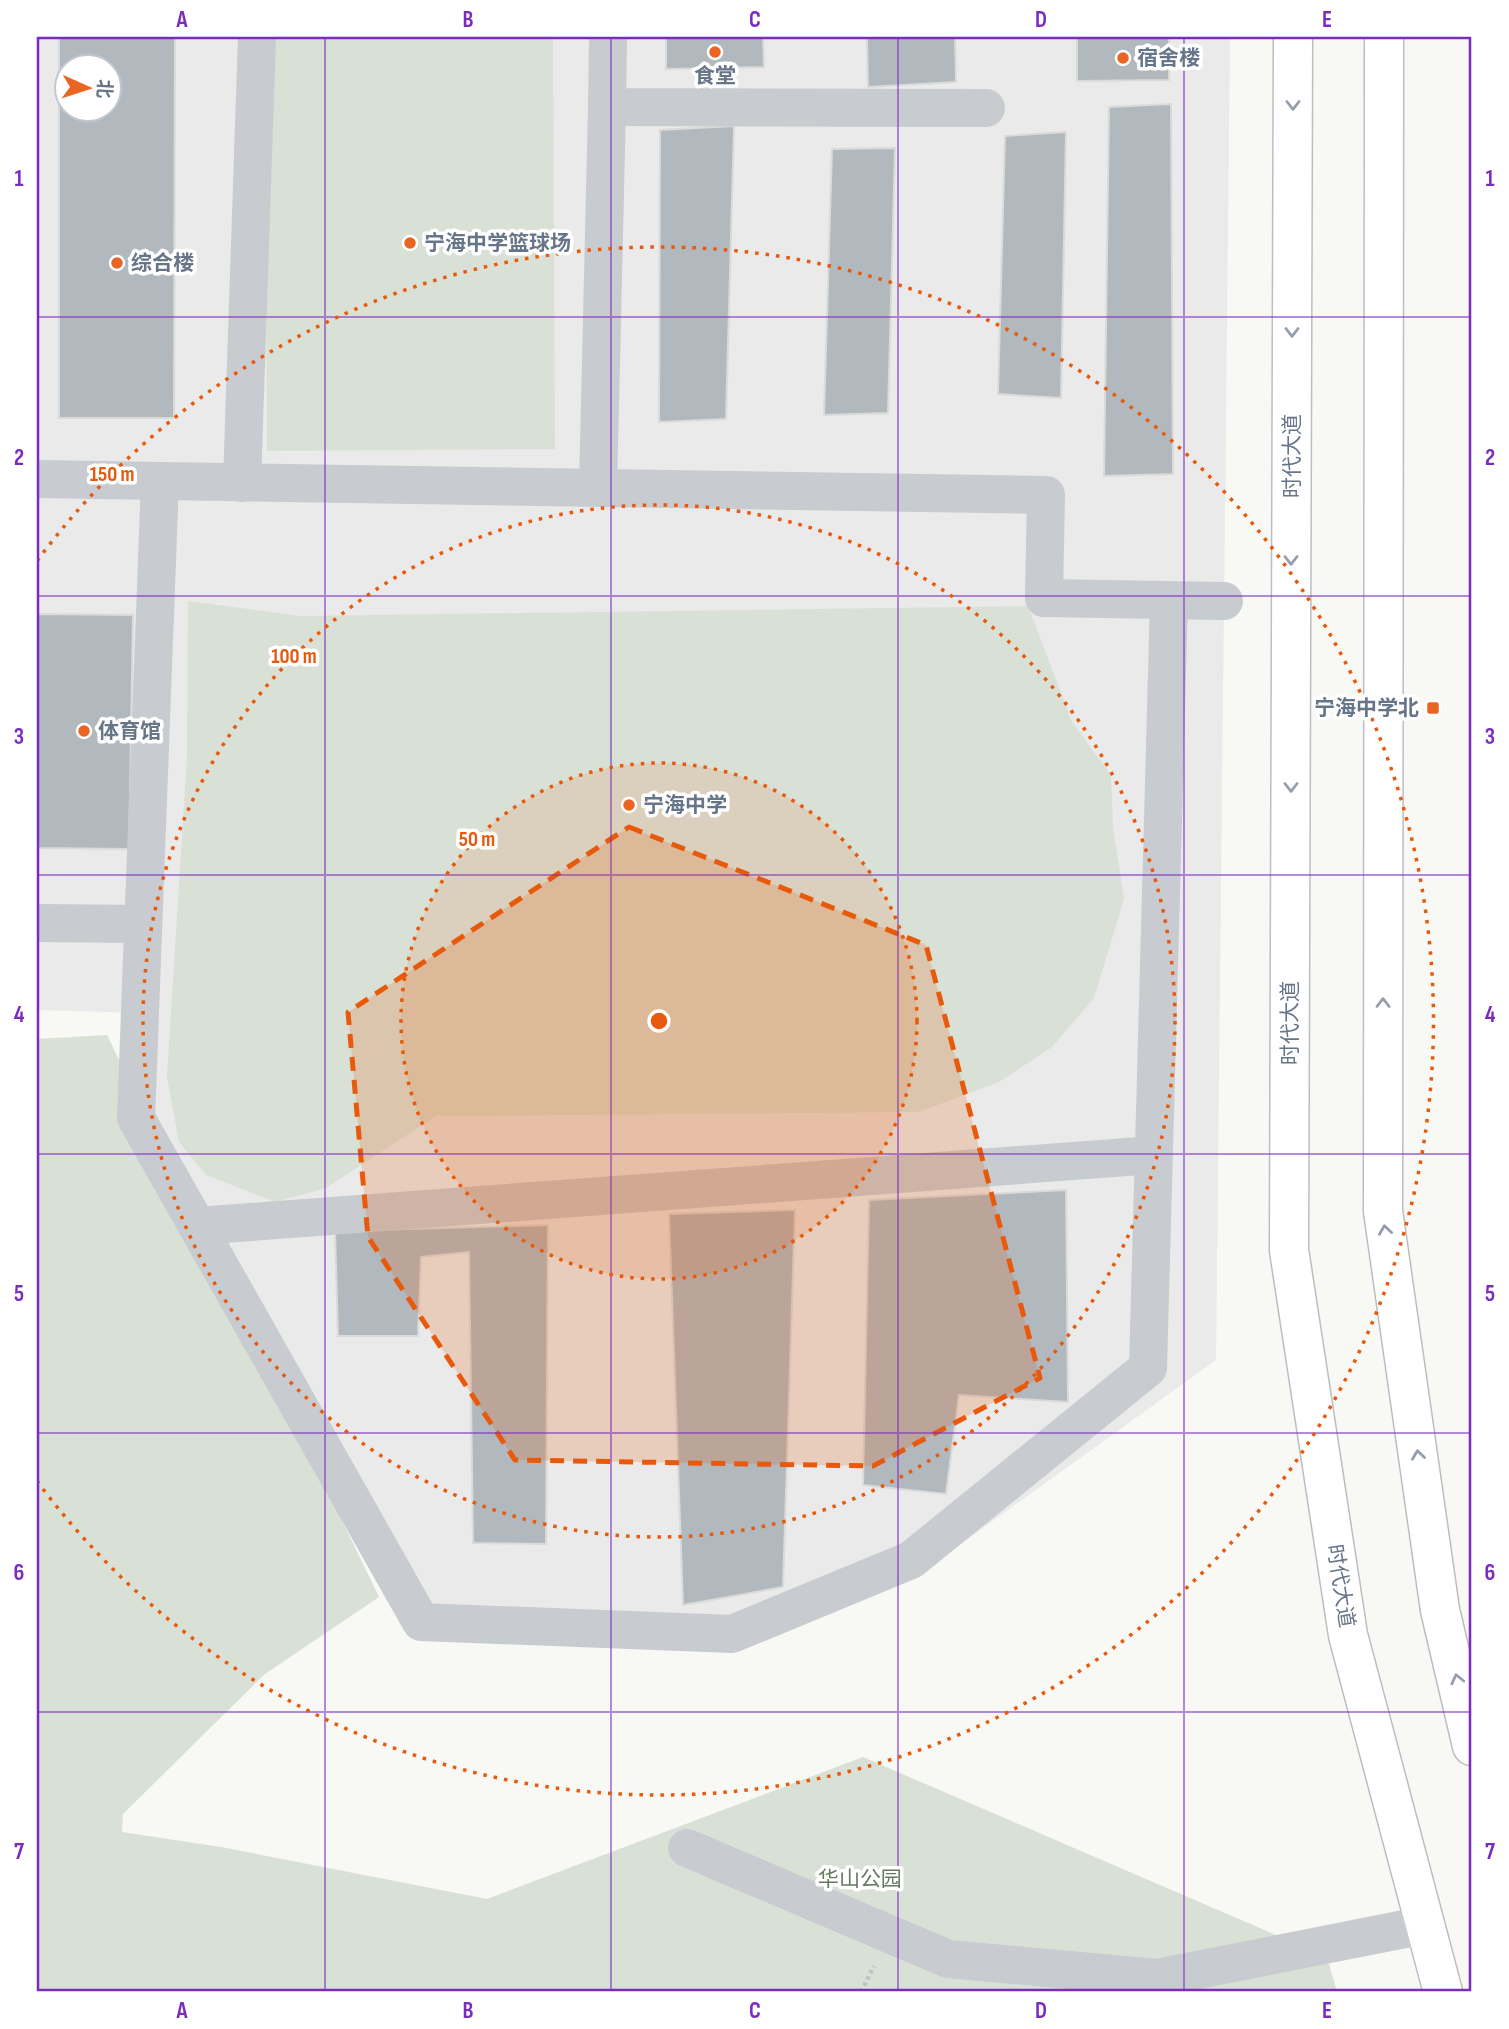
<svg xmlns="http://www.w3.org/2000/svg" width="1509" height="2029" viewBox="0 0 1509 2029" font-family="'Sofia Sans Condensed','Noto Sans SC',sans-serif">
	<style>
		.built { fill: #e9eae9; fill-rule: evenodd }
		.green { fill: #d9e1d6 }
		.building { fill: #b1b8be; stroke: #dadad8; stroke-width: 2; fill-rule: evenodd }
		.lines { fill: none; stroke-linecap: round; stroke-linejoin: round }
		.major-casing { stroke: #bbbec2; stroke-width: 41 }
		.path { stroke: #c2c3c6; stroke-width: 4.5; stroke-dasharray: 3.5 3.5; stroke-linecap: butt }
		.minor { stroke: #c8cbcf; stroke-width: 38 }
		.major { stroke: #fff; stroke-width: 38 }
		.oneway { stroke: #949eac }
		.marked { fill: #e8590c; fill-opacity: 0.2; stroke: #e8590c; stroke-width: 5; stroke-dasharray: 14 9; stroke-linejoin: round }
		.grid { fill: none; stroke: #7b2cbf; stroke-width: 2; stroke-opacity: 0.55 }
		.ring { fill: none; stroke: #e8590c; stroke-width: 3.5; stroke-dasharray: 3.5 7 }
		.poi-dot { fill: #eb6522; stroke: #fff; stroke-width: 2.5 }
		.labels { text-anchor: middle; stroke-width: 7; stroke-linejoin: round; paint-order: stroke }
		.poi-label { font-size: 21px; font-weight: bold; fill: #667588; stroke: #fff; text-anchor: start }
		.street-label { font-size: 21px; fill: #667588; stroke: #fff }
		.park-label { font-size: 21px; fill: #647a61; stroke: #fff }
		.centre { fill: #e8590c; stroke: #fff; stroke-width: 3.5 }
		.ring-label { font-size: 21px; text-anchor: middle; font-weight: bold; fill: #e8590c; stroke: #fff; stroke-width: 7; stroke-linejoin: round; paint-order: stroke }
		.neatline { fill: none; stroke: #7b2cbf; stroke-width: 2.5 }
		.grid-label { font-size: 23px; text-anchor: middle; font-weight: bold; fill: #7b2cbf }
	</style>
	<rect width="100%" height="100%" fill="#f8f8f5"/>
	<!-- built -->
	<path class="built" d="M 37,37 L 1230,37 L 1216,1360 L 915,1577 L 732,1634 L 421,1622 L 136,1118 L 141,1013 L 37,1010 ZM 66,66 L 108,66 L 108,108 L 66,108 Z"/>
	<!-- green -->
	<g class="green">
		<polygon points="265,37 553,37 555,449 267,451"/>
		<polygon points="188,601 300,616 1028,606 1072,722 1111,775 1113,827 1124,899 1094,998 1052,1047 999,1082 919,1112 436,1116 326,1188 275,1202 206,1175 179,1142 167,1077 187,758"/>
		<polygon points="107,1035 379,1597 265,1674 123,1814 122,1832 221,1847 487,1899 863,1757 1327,1957 1337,1992 37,1992 37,1039"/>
	</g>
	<!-- building -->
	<g class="building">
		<path d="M 59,37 L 175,37 L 174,418 L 59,418 ZM 66,66 L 108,66 L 108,108 L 66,108 Z"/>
		<polygon points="666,37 763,37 764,67 666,69"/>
		<polygon points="867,37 955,37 956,82 868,87"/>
		<polygon points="1077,37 1169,37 1169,80 1077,81"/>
		<polygon points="1171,104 1173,474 1104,476 1109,107"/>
		<polygon points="734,126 726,419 659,422 660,130"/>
		<polygon points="1066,132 1061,398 998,394 1005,136"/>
		<polygon points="895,148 888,413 824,415 832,149"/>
		<polygon points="37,614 133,615 129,849 37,848"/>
		<polygon points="1066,1190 1068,1402 959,1395 946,1494 863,1485 869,1200"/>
		<polygon points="795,1210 783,1587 683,1605 669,1214"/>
		<polygon points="548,1225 546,1544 473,1543 469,1252 421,1257 418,1336 338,1336 335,1231"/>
	</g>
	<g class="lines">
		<!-- major casing -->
		<g class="major-casing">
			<g id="major">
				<polyline points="1293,37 1289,1250 1348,1635 1443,1992"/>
				<polyline points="1384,37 1383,1211 1440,1610 1472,1746"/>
			</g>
		</g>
		<!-- path -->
		<polyline class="path" points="861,1992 874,1966"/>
		<!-- minor -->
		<g class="minor">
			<polyline points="608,37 607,107 986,108"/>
			<polyline points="37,479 1046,495 1044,598 1224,601"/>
			<polyline points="160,481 136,1118 421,1622 732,1634 911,1560 1148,1368 1169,600"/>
			<polyline points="242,483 257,37"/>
			<polyline points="598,488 607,107"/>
			<polyline points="37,923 143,924"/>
			<polyline points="197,1226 1154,1155"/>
			<polyline points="687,1848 948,1959 1157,1978 1425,1925"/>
		</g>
		<!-- major -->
		<use href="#major" class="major"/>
	</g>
	<!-- one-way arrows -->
	<defs><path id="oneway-chevron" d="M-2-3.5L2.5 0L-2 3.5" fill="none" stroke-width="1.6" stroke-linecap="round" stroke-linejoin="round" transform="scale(1.75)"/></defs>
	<g class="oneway">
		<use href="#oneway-chevron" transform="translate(1293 105) rotate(90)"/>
		<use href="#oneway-chevron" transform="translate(1292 332) rotate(90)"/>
		<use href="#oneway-chevron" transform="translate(1291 560) rotate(90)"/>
		<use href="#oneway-chevron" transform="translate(1291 787) rotate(90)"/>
		<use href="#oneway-chevron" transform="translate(1383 1003) rotate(-90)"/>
		<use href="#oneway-chevron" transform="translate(1385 1230) rotate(-98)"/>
		<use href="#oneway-chevron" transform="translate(1418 1455) rotate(-98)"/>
		<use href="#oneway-chevron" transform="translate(1457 1679) rotate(-103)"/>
	</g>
	<!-- marked area -->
	<path class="marked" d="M 629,827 L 926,945 L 1040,1378 L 873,1466 L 515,1460 L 368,1237 L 348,1012 Z"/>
	<!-- grid -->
	<path class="grid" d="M 325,37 L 325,1992M 611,37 L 611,1992M 898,37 L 898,1992M 1184,37 L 1184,1992M 37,317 L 1472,317M 37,596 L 1472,596M 37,875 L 1472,875M 37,1154 L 1472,1154M 37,1433 L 1472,1433M 37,1712 L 1472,1712"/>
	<!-- distance rings -->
	<circle cx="659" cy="1021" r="258" fill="#e8590c" fill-opacity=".12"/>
	<g class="ring">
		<circle cx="659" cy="1021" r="258"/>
		<circle cx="659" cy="1021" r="516"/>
		<path d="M37 561A774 774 0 1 1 37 1481"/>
	</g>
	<!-- markers -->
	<g class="poi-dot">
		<circle cx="715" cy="52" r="7"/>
		<circle cx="1123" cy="58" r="7"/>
		<circle cx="410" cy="243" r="7"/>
		<circle cx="117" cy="263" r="7"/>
		<rect x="1426" y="701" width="14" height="14" rx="3.5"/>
		<circle cx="84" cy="731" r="7"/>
		<circle cx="629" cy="805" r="7"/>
	</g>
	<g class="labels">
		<!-- poi labels -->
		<g class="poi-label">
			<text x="1137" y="65">宿舍楼</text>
			<text x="715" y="83" text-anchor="middle">食堂</text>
			<text x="424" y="250">宁海中学篮球场</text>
			<text x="131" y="270">综合楼</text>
			<text x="1419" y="715" text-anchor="end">宁海中学北</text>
			<text x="98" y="738">体育馆</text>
			<text x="643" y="812">宁海中学</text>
		</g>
		<!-- street labels -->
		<g class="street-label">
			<text transform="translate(1292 456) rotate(-90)" y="7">时代大道</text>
			<text transform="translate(1290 1023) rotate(-90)" y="7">时代大道</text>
			<text transform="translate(1341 1586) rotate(81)" y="7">时代大道</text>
		</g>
		<!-- park labels -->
		<g class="park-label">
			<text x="860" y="1886">华山公园</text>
		</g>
	</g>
	<circle cx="659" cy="1021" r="10" class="centre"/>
	<g class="ring-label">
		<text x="112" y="481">150 m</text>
		<text x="294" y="663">100 m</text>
		<text x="477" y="846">50 m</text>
	</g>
	<!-- border -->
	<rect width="1509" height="2029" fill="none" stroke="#ffffff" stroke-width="77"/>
	<!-- north arrow -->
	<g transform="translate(88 88) rotate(93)"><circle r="33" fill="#ffffff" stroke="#c2c8cf" stroke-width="2"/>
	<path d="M0-5L12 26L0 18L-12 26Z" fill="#eb6522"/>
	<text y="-10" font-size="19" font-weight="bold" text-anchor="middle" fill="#667588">北</text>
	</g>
	<rect x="38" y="38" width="1432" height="1952" class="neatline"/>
	<g class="grid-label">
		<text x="182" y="27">A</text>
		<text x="468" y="27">B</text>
		<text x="755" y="27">C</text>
		<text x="1041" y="27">D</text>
		<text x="1327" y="27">E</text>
		<text x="19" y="186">1</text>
		<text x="1490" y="186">1</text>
		<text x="19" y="465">2</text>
		<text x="1490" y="465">2</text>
		<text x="19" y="744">3</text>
		<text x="1490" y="744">3</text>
		<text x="19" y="1022">4</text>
		<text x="1490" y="1022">4</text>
		<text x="19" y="1301">5</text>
		<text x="1490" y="1301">5</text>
		<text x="19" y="1580">6</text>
		<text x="1490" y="1580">6</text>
		<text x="19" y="1859">7</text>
		<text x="1490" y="1859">7</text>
		<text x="182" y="2018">A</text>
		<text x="468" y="2018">B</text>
		<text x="755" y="2018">C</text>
		<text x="1041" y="2018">D</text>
		<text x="1327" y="2018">E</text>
	</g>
</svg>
